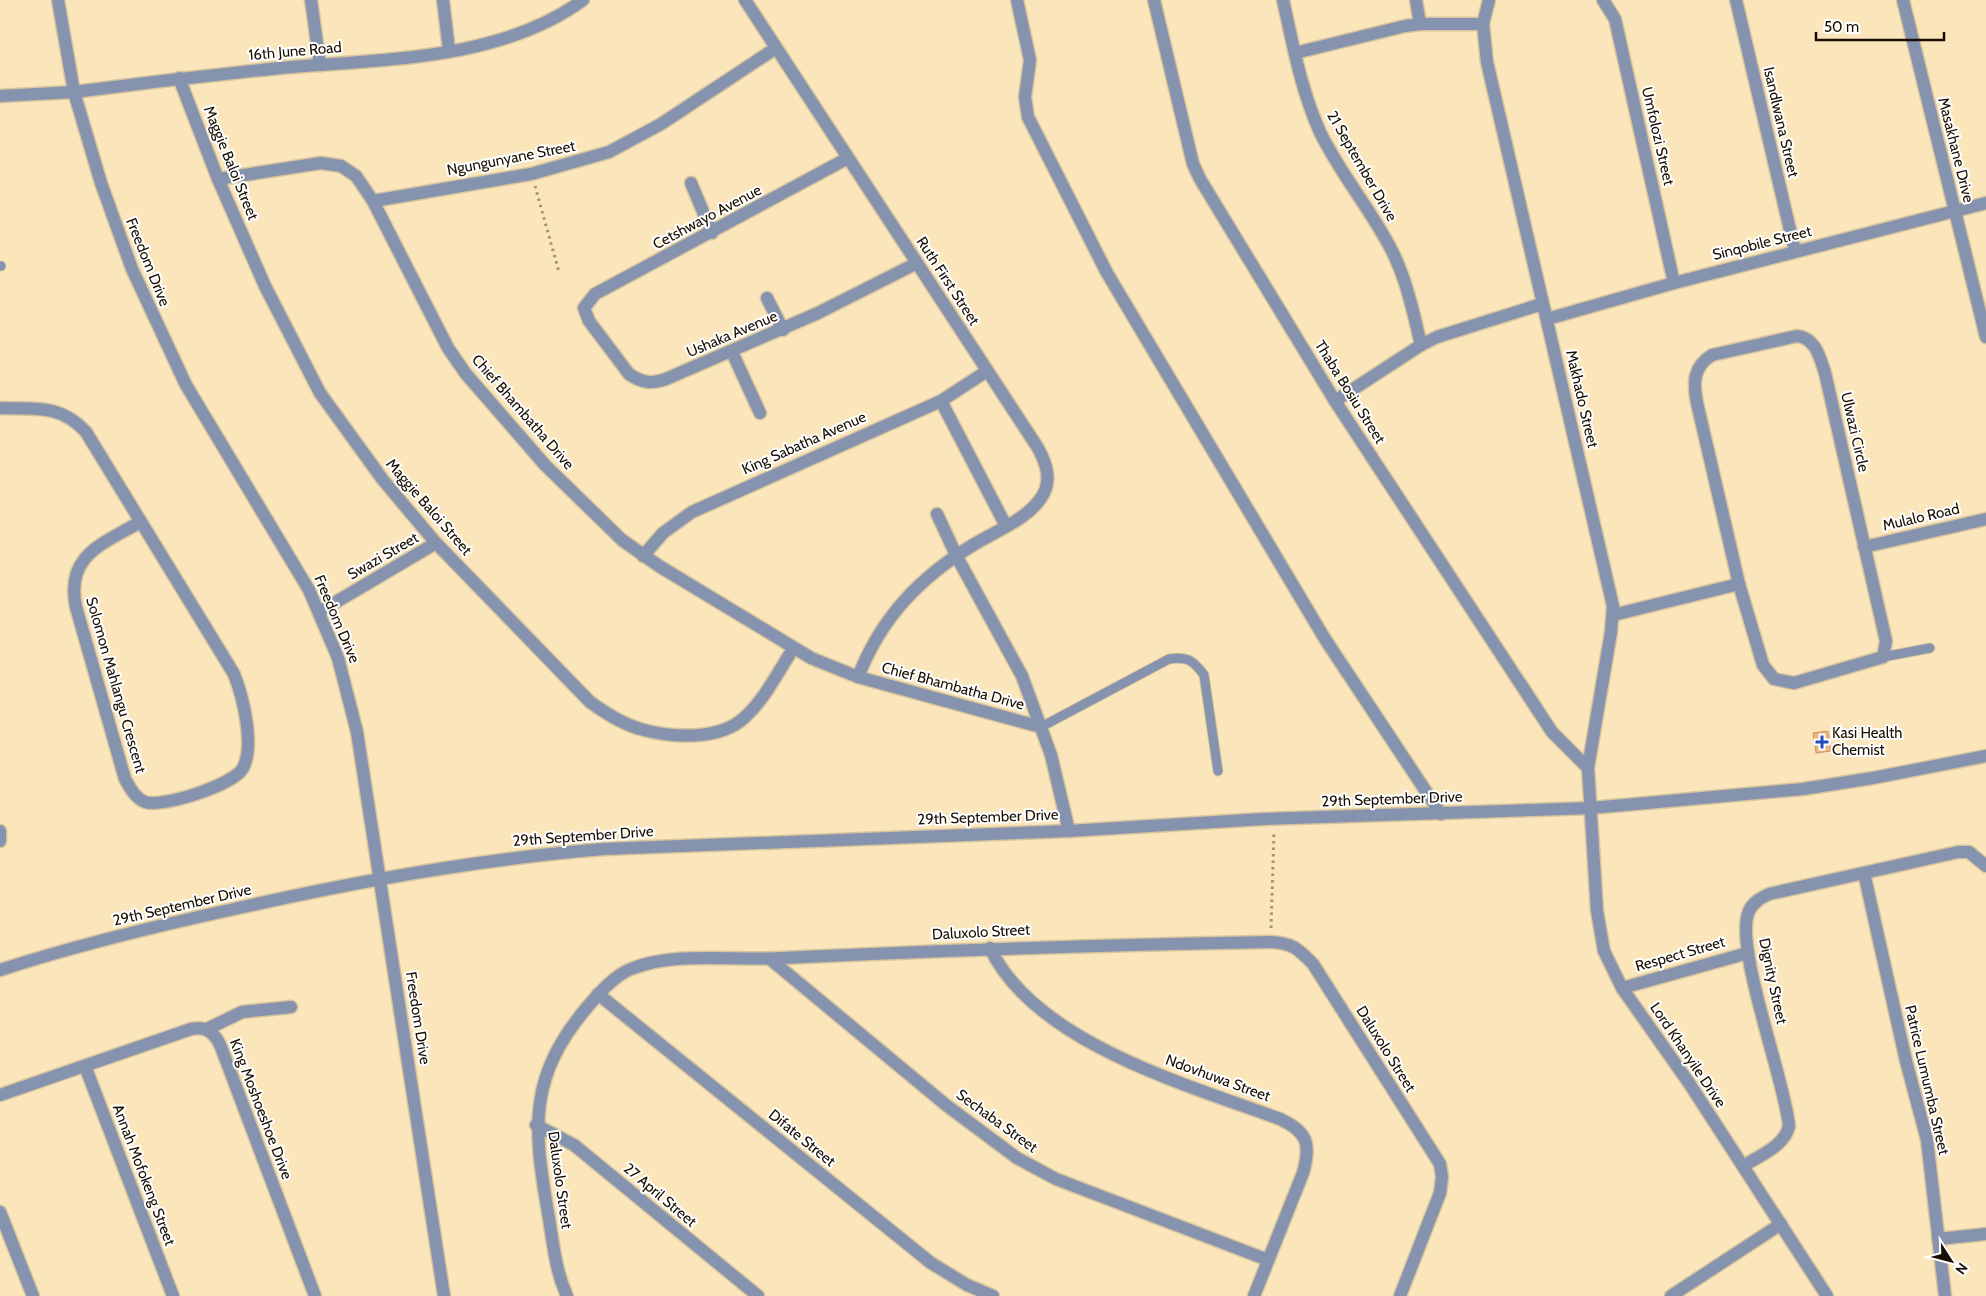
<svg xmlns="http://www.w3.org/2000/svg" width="1986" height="1296" viewBox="0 0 1986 1296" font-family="Cabin,sans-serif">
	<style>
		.building { fill: #efb47c; stroke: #cd955d }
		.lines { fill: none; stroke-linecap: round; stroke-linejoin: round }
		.service-casing { stroke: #d7c49e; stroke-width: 11 }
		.minor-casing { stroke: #d7c49e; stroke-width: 15 }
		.tertiary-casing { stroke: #d7c49e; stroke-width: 15 }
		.path { stroke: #a39273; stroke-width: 3; stroke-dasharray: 2.5 4; stroke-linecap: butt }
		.service { stroke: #8693af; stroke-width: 9 }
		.minor { stroke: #8693af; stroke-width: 12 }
		.tertiary { stroke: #8693af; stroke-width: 12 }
		.poi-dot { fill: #244ebc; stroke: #fff; stroke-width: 2 }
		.labels { text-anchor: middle; stroke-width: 4; stroke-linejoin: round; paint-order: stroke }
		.street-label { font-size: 15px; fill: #190f00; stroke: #fff }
		.poi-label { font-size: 15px; fill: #190f00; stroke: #fff; text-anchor: start }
	</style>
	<rect width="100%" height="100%" fill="#fbe6bc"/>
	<!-- building -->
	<polygon class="building" points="1828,731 1831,751 1816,753 1813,733"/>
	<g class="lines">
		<!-- service casing -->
		<g class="service-casing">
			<g id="service">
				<polyline points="0,266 1,266"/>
				<polyline points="1883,657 1930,648"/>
				<path d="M 1041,727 L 1169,659 C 1187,656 1193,660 1204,675 L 1218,771"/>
			</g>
		</g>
		<!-- minor casing -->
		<g class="minor-casing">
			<g id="minor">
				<polyline points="311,0 320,65"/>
				<polyline points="443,0 449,50"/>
				<path d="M 745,0 L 1038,448 C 1046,463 1053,481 1041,498 C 1026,520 996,531 973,545 C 919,578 881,618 858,677"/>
				<polyline points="1017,0 1030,60 1025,97 1028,117 1107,273 1325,639 1441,814"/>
				<polyline points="1154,0 1193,164 1200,179 1335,401 1552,732 1588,768"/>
				<path d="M 1283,0 C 1293,45 1301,90 1320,132 C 1339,172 1369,207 1390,247 C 1406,277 1413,311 1421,345"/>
				<polyline points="1416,0 1420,24"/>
				<polyline points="1489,0 1483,24 1487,62 1613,606 1611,632 1588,768 1597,911 1604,951 1622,988 1689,1083 1827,1296"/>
				<polyline points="1603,0 1615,19 1674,283"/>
				<polyline points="1736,0 1795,251"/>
				<polyline points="1295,53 1405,26 1420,24 1483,24"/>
				<path d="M 179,78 L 218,179 L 265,286 L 320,393 L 383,480 L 436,543 L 590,702 C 607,714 624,725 644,730 C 674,738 720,740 744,718 C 765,699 778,672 793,649"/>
				<path d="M 74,92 C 143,83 212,75 281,68 C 381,59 500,61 583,0"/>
				<path d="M 848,158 L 595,294 L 584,308 L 589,321 L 629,374 C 642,383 652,384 666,379 L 818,313 L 917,263"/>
				<polyline points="218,179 321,163 341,166 356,176 373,201 448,348 466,374 545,465 622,540 659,566 811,658 858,677 1041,727"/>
				<polyline points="691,183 712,233"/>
				<polyline points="373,201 531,174 609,152 661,124 776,48"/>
				<polyline points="767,298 783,330"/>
				<polyline points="1547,319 1674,283 1986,203"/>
				<path d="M 1797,336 C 1816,338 1820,358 1825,373 L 1886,641 L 1883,657 L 1794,683 L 1774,679 L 1763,665 L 1739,584 L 1697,403 C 1693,382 1693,367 1712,355 Z"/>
				<polyline points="732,352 760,413"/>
				<polyline points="941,401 1006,526"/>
				<polyline points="1335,401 1421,345 1437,337 1542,304"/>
				<path d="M 0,408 C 35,409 61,404 86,432 L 234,674 C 243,697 255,745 243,768 C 234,785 162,808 145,802 C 135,798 130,788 125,779 L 76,607 C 65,555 103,544 140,522"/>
				<polyline points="937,514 957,557 1022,676 1051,755 1069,831"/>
				<polyline points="1864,547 1986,519"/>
				<polyline points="643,556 663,533 692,512 941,401 987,371"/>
				<polyline points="319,612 436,543"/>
				<polyline points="1613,615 1739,584"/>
				<polyline points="0,831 0,841"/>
				<polyline points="1864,873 1906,1061 1927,1140 1945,1296"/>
				<path d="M 990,948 C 1035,1043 1188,1085 1280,1119 C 1308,1132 1311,1144 1303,1173 L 1254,1296"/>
				<polyline points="770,959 946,1105 1017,1158 1056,1179 1268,1260"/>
				<polyline points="1622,988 1748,953"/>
				<polyline points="598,994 931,1263 967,1285 993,1296"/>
				<polyline points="207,1029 242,1012 291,1007"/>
				<polyline points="85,1066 173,1296"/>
				<path d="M 0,1095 L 191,1029 C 207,1026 215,1033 221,1047 L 315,1296"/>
				<polyline points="536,1125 574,1145 758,1296"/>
				<path d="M 1743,1166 C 1759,1156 1785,1146 1789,1126 C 1785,1080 1733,945 1749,911 C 1753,902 1761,898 1769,894 L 1958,852 L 1969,852 L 1986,866"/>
				<polyline points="0,1212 33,1296"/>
				<polyline points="1938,1239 1986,1234"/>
				<path d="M 567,1296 C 555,1270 553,1241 548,1213 C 533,1126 528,1076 589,1005 C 600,992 615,975 631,969 C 674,951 734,961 781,958 C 944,950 1107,945 1271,942 C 1293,943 1298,949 1313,964 L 1440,1164 L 1442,1177 L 1440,1193 L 1400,1296"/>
				<polyline points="1671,1296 1781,1224"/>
			</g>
		</g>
		<!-- tertiary casing -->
		<g class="tertiary-casing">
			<g id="tertiary">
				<polyline points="58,0 74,92 101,183 132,269 186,385 309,590 338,658 357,732 444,1296"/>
				<polyline points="1903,0 1986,337"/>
				<polyline points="0,96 74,92"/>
				<path d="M 0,970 C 77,945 156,926 234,909 C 357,881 479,859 604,849 L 1069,831 L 1263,819 L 1591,808 L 1803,789 L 1873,778 L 1986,756"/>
			</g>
		</g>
		<!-- path -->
		<g class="path">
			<polyline points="535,186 559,272"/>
			<polyline points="1271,928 1274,832"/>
		</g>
		<!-- service -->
		<use href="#service" class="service"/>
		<!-- minor -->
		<use href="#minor" class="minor"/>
		<!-- tertiary -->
		<use href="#tertiary" class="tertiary"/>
	</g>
	<!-- markers -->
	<path class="poi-dot" d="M1819.5 734.5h5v5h5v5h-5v5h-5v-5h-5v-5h5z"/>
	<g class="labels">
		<!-- street labels -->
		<g class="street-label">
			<text transform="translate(295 51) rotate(-5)" y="5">16th June Road</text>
			<text transform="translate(1781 122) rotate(77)" y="5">Isandlwana Street</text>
			<text transform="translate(1658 136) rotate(77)" y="5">Umfolozi Street</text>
			<text transform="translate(1956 150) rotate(76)" y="5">Masakhane Drive</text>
			<text transform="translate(511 158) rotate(-11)" y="5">Ngungunyane Street</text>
			<text transform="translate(231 163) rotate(68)" y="5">Maggie Baloi Street</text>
			<text transform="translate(1362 166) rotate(60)" y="5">21 September Drive</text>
			<text transform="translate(707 217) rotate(-28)" y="5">Cetshwayo Avenue</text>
			<text transform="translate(1762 243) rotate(-14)" y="5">Sinqobile Street</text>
			<text transform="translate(148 262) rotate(68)" y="5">Freedom Drive</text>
			<text transform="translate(948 281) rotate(57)" y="5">Ruth First Street</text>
			<text transform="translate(732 334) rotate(-23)" y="5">Ushaka Avenue</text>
			<text transform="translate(1350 392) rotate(58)" y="5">Thaba Bosiu Street</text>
			<text transform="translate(1582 399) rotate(77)" y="5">Makhado Street</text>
			<text transform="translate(523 412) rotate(49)" y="5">Chief Bhambatha Drive</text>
			<text transform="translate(1855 432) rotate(77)" y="5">Ulwazi Circle</text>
			<text transform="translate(804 443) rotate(-24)" y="5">King Sabatha Avenue</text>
			<text transform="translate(429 507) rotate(49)" y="5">Maggie Baloi Street</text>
			<text transform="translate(1921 517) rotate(-13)" y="5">Mulalo Road</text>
			<text transform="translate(383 556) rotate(-30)" y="5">Swazi Street</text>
			<text transform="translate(337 619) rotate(67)" y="5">Freedom Drive</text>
			<text transform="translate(116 685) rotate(74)" y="5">Solomon Mahlangu Crescent</text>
			<text transform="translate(953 686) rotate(15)" y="5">Chief Bhambatha Drive</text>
			<text transform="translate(1392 799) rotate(-2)" y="5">29th September Drive</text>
			<text transform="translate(988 817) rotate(-2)" y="5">29th September Drive</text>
			<text transform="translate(583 836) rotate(-4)" y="5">29th September Drive</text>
			<text transform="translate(182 905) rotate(-13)" y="5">29th September Drive</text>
			<text transform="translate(981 932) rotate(-3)" y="5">Daluxolo Street</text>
			<text transform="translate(1680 954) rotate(-16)" y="5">Respect Street</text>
			<text transform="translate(1773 981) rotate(78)" y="5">Dignity Street</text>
			<text transform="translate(418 1018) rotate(81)" y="5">Freedom Drive</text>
			<text transform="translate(1386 1049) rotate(58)" y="5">Daluxolo Street</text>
			<text transform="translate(1688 1055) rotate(56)" y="5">Lord Khanyile Drive</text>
			<text transform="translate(1218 1078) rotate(20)" y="5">Ndovhuwa Street</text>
			<text transform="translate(1927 1080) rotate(77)" y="5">Patrice Lumumba Street</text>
			<text transform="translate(261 1109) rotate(69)" y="5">King Moshoeshoe Drive</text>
			<text transform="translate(997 1121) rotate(36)" y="5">Sechaba Street</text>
			<text transform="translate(802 1138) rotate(39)" y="5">Difate Street</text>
			<text transform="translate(144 1175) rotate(69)" y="5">Annah Mofokeng Street</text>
			<text transform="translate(560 1180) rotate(82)" y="5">Daluxolo Street</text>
			<text transform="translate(660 1195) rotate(40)" y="5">27 April Street</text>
		</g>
		<!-- poi labels -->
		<g class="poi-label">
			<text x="1832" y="738">Kasi Health<tspan x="1832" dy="17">Chemist</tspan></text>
		</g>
	</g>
	<!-- north arrow -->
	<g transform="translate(1951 1261) rotate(126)" stroke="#ffffff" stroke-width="4" paint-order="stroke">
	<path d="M0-4L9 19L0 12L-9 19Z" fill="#190f00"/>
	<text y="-8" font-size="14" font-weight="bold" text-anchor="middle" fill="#190f00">N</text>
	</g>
	<!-- scale -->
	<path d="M1816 32v8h128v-8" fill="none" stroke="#190f00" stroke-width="2.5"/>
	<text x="1824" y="32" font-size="15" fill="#190f00" stroke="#ffffff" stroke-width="4" paint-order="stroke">50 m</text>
</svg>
